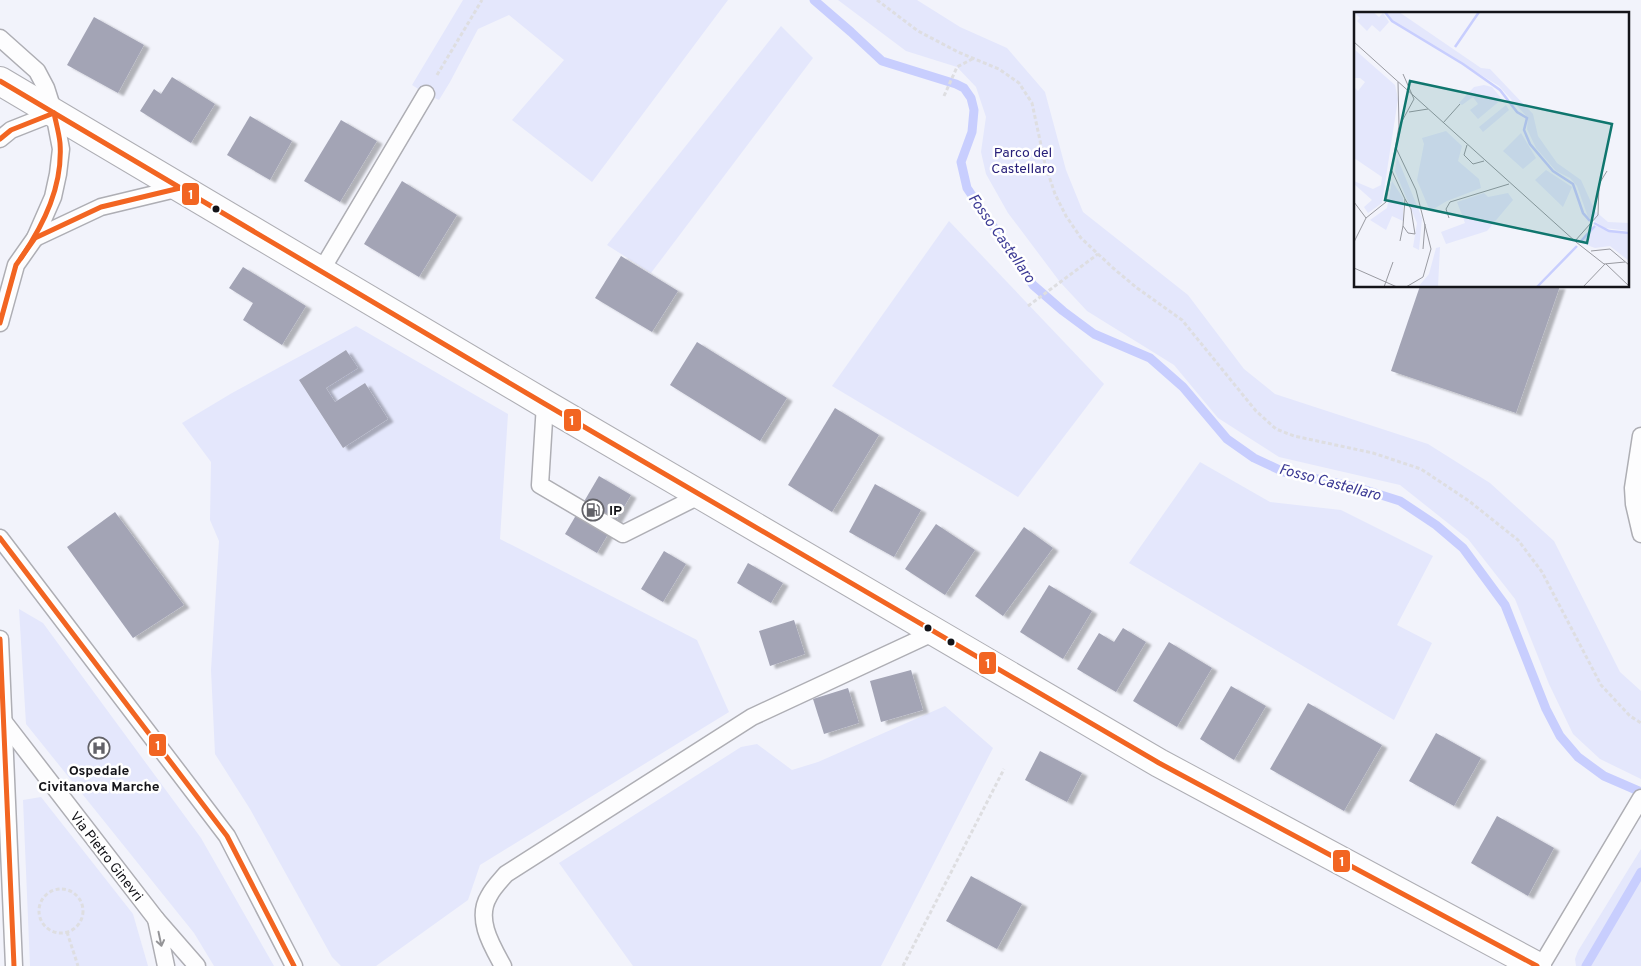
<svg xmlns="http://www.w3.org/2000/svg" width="1641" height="966" viewBox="0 0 1641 966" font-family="Overpass,sans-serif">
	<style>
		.green { fill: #e4e7fc; fill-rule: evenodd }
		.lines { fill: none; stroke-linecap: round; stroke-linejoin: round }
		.stream { stroke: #c8cefe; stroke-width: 9 }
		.building { fill: #a3a4b5; filter: url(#shadow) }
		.lane-casing { stroke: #aeaeb4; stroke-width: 19 }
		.secondary-casing { stroke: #aeaeb4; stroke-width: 30 }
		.path { stroke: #dedee1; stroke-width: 3; stroke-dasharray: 4 2.5; stroke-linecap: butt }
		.lane { stroke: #fdfdfe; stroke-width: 16 }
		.secondary { stroke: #fdfdfe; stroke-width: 28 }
		.bus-1-casing { stroke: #fff; stroke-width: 9 }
		.bus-1 { stroke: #f26522; stroke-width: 5 }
		.oneway { stroke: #949497 }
		.bus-dot { fill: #141419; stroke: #fff; stroke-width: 2 }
		.labels { text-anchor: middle; stroke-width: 5; stroke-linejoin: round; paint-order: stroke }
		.park-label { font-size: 14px; fill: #28207a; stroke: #fff }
		.poi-label { font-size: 14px; font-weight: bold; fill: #141419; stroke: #fff; text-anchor: start }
		.street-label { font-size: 14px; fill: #141419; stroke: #fff }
		.water-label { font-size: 15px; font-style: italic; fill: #3b3994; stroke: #fff }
		.inset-river { fill: none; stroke: #c8cefe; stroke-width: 2.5 }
		.inset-road { fill: none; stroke: #999aa1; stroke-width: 1 }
		.view { fill: #0f766e; fill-opacity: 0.15; stroke: #0f766e; stroke-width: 2.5 }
		.inset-edge { fill: none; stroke: #141419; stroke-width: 2.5 }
		.line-badge { stroke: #fff; stroke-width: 2 }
		.badge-label { font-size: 14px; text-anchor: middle; font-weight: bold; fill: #fff }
	</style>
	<defs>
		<filter id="shadow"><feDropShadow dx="5.5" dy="3" stdDeviation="1" flood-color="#0004"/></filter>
	</defs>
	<rect width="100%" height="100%" fill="#f2f3fb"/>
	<!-- green -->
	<g class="green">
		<polygon points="463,0 728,0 592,182 512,120 564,60 509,15 478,29 450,82 439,100 426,94 412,85"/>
		<polygon points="838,0 917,0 960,27 1007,48 1045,92 1066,170 1083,212 1188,295 1244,369 1275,394 1428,444 1490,483 1554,541 1620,672 1641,691 1641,779 1600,759 1573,734 1549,684 1515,599 1468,539 1400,485 1279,457 1218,418 1174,365 1087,311 1060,282 1008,213 986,174 981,152 986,117 976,87 957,67 906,51"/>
		<polygon points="781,26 813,58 651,273 607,245"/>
		<polygon points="949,221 1104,384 1018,497 832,386"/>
		<path d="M 356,326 L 508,414 L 500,539 L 697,640 L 729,712 L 480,865 L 468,900 L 376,966 L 341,966 L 332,957 L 250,809 L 215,754 L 211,670 L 219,541 L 210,520 L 211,462 L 182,423 L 232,393 ZM 346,350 L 357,368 L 326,388 L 335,402 L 365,383 L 388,419 L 343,448 L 299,380 Z"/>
		<polygon points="1200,462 1270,502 1341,510 1433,556 1397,625 1432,643 1394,720 1129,563"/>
		<polygon points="19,609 43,623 201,838 274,966 214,966 194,933 26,724"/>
		<polygon points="945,706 993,748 881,966 633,966 559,863 741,747 757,744 792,770 818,762"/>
		<polygon points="41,797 133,914 148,966 30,966 23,800"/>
		<polygon points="1641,849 1641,966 1576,966 1575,959 1578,951"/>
	</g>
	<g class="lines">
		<!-- stream -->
		<g class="stream">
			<polyline points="814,0 851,32 882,61 956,84 964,88 971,98 974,110 972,132 961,162 967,188 1033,285 1063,311 1094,334 1150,358 1183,387 1227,439 1254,458 1284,472 1359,488 1400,501 1436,525 1463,548 1505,605 1546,709 1560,736 1578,757 1604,776 1641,792"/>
			<polyline points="1586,966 1641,872"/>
		</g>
	</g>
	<!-- building -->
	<g class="building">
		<polygon points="94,17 144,45 118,93 67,65"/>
		<polygon points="172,77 215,104 191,143 140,111 154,89 161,94"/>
		<polygon points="250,116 292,141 270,180 227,155"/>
		<polygon points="341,120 377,141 340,202 304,181"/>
		<polygon points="402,181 457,215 419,277 364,244"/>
		<polygon points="621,256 678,291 652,332 595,298"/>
		<polygon points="243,267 306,306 282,345 243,320 253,303 229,288"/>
		<polygon points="1420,286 1560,286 1516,413 1391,371"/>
		<polygon points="697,342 787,398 760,441 670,385"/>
		<polygon points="346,350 358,368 326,388 335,402 365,383 388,419 343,448 299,380"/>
		<polygon points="835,408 879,435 832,512 788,485"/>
		<polygon points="599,476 631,495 597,553 565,534"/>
		<polygon points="875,484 921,510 894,557 849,532"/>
		<polygon points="115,512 184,605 133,638 67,547"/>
		<polygon points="936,524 975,550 945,595 905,569"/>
		<polygon points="1024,527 1053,548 1003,616 975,596"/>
		<polygon points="664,551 686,564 663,602 641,589"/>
		<polygon points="748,563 783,583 771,603 737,583"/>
		<polygon points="1049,585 1092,611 1063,659 1020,632"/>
		<polygon points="794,620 805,654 770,666 759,631"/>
		<polygon points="1123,628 1146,642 1116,692 1077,669 1099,633 1114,642"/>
		<polygon points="1169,642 1212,668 1177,727 1133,701"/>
		<polygon points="911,670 923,710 881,722 870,681"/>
		<polygon points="1231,686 1266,706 1234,760 1200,739"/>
		<polygon points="848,688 859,723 824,734 813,699"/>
		<polygon points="1308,703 1382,745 1344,811 1270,769"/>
		<polygon points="1436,733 1481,758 1454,806 1409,781"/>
		<polygon points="1040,751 1082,773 1067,802 1025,780"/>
		<polygon points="1497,816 1554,848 1528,896 1471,863"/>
		<polygon points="971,876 1022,904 997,949 946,921"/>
	</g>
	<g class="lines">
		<!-- lane casing -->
		<g class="lane-casing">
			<g id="lane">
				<polyline points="0,38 37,71 46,88 54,113 61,149 58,174 53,197 35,238 16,265 0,323"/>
				<polyline points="0,139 11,130 54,113"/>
				<polyline points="35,238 101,207 180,188"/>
				<polyline points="321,271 426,94"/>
				<polyline points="545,404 540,485 623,534 701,495"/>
				<polyline points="1641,436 1633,488 1634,504 1641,534"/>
				<polyline points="0,538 227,836 294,966"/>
				<polyline points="0,639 14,966"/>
				<polyline points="4,722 156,919"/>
				<polyline points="166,966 156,919 197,966"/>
				<path d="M 503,966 C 492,946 475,919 489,896 C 493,888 500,881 506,874 L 752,717 L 935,632"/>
				<polyline points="1541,966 1641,798"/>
			</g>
		</g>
		<!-- secondary casing -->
		<g class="secondary-casing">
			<polyline id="secondary" points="0,81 545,404 1159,763 1537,966"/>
		</g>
		<!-- path -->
		<g class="path">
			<polyline points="877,0 918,31 958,52 999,69 1019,83 1032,103 1045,164 1055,194 1066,216 1081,238 1113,268 1137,288 1182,320 1256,411 1276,429 1294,436 1373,453 1421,469 1469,501 1518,540 1542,572 1601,685 1630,716 1641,723"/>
			<polyline points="437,75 482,0"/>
			<polyline points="944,96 957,67 974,58"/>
			<polyline points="1028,306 1098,254"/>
			<circle cx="61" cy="911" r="22"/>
			<polyline points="67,932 78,966"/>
			<polyline points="903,966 1004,769"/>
		</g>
		<!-- lane -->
		<use href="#lane" class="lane"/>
		<!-- secondary -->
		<use href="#secondary" class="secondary"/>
		<!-- bus-1 casing -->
		<g class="bus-1-casing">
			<g id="bus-1">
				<polyline points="0,81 545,404 1159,763 1537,966"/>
				<polyline points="0,139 11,130 54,113"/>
				<path d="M 21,258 C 44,224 63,186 60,143 C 59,133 56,123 54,113"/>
				<polyline points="0,323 16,265 35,238 101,207 180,188"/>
				<polyline points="0,538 227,836 294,966"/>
				<polyline points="0,639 14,966"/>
			</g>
		</g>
		<!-- bus-1 -->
		<use href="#bus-1" class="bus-1"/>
	</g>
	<!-- one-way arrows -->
	<defs><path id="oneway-shaft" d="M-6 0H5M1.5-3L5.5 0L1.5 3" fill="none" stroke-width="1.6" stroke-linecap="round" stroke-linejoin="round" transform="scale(1.25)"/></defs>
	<use class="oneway" href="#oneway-shaft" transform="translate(160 939) rotate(78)"/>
	<!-- icons -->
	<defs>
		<g id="fuel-ring" transform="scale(1.125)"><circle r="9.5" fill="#fff" stroke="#626268" stroke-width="1.5"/><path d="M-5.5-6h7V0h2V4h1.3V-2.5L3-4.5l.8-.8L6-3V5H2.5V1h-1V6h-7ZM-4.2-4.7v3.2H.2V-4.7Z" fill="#626268"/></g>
		<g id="hospital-ring" transform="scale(1.125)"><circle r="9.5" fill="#fff" stroke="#626268" stroke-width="1.5"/><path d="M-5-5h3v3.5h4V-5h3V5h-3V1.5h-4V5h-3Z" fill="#626268"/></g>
	</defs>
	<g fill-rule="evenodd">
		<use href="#fuel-ring" x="593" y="510"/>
		<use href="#hospital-ring" x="99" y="748"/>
	</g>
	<!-- markers -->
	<g class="bus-dot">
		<circle cx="216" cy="209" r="4.5"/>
		<circle cx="928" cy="628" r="4.5"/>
		<circle cx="951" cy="642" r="4.5"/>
	</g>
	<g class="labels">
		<!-- park labels -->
		<g class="park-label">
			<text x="1023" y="157">Parco del<tspan x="1023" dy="16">Castellaro</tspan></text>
		</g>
		<!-- poi labels -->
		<g class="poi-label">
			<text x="609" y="515">IP</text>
			<text x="99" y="775" text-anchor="middle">Ospedale<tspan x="99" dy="16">Civitanova Marche</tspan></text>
		</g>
		<!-- street labels -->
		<g class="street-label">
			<text transform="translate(107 856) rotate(52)" y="5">Via Pietro Ginevri</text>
		</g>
		<!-- water labels -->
		<g class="water-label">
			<text transform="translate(1002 238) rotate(55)" y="5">Fosso Castellaro</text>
			<text transform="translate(1330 482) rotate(15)" y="5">Fosso Castellaro</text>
		</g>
	</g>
	<!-- overview -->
	<g transform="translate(1354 12)">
		<rect width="275" height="275" fill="#f2f3fb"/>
		<path d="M 0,0 L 19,0 L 25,5 L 29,1 L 35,10 L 26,20 L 18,13 L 13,19 L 3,9 L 6,6 ZM 33,0 L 45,0 L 127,56 L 136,57 L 179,102 L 184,124 L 203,151 L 227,168 L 241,199 L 254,210 L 275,211 L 275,219 L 251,216 L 234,205 L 223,174 L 216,166 L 202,159 L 182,136 L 173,117 L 174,106 L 145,74 L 39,9 ZM 0,37 L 41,73 L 44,87 L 28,191 L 14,201 L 10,195 L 18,188 L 0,172 L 0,169 L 19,177 L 27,173 L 28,165 L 0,146 L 0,75 L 4,79 L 11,70 L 6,66 L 0,66 ZM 130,73 L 138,75 L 148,87 L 124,107 L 116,98 L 124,92 L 119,85 L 108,93 L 105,91 L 120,75 ZM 152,93 L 155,98 L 129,120 L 125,115 ZM 92,119 L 108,134 L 104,149 L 125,167 L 127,176 L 93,189 L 76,199 L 63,168 L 70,132 L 68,126 ZM 167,121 L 182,146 L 169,157 L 149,139 ZM 43,145 L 68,206 L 65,238 L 59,235 L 63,211 L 41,159 ZM 192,158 L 218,175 L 209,195 L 181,168 ZM 38,169 L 49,186 L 49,209 L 38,204 L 32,218 L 16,208 L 33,196 ZM 130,181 L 134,185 L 154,181 L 159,188 L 133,219 L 92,232 L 87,220 L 111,211 L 103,190 ZM 240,213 L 254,219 L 275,221 L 275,249 L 256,234 L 241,236 L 225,230 ZM 86,235 L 84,275 L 64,275 L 75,262 L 82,236 Z" fill="#e4e7fc"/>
		<path class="inset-river" d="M 31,0 L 38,9 L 109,52 L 146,78 L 163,100 L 173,106 L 170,118 L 176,132 L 199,159 L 219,172 L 229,201 L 236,209M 101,35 L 125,0M 240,211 L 255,219 L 275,221M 227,229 L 241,214M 183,275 L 223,234"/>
		<path class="inset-road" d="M 0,30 L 222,230 L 250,252 L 271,250M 55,100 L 74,97M 47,111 L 60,87 L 49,62M 89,111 L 106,92M 113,133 L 110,143 L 119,152 L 130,149M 42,136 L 62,178 L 77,237 L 69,265 L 52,275M 38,159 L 51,187M 51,187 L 57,197 L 61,222 L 54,221 L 49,214 ZM 0,190 L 12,206M 95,206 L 92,197 L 96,190 L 155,172M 46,229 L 49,214M 221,229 L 244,203 L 245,172 L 253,159M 0,230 L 12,206 L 32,190 L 45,114 L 44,70M 69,237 L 71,212M 237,239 L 256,237 L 275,253M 252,252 L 275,274M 0,256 L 43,275M 30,275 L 39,250M 229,275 L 251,252"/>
		<path class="view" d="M 56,69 L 258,112 L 233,231 L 31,188 Z"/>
		<rect width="275" height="275" class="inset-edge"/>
	</g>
	<g class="line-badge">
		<rect x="181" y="182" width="19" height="24" rx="5" fill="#f26522"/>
		<rect x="563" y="408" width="19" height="24" rx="5" fill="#f26522"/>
		<rect x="978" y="651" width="19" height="24" rx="5" fill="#f26522"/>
		<rect x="148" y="733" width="19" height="24" rx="5" fill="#f26522"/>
		<rect x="1332" y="849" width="19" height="24" rx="5" fill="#f26522"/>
	</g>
	<g class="badge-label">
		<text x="191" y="199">1</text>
		<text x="572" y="425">1</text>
		<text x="988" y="668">1</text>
		<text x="158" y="750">1</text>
		<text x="1342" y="866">1</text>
	</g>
</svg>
